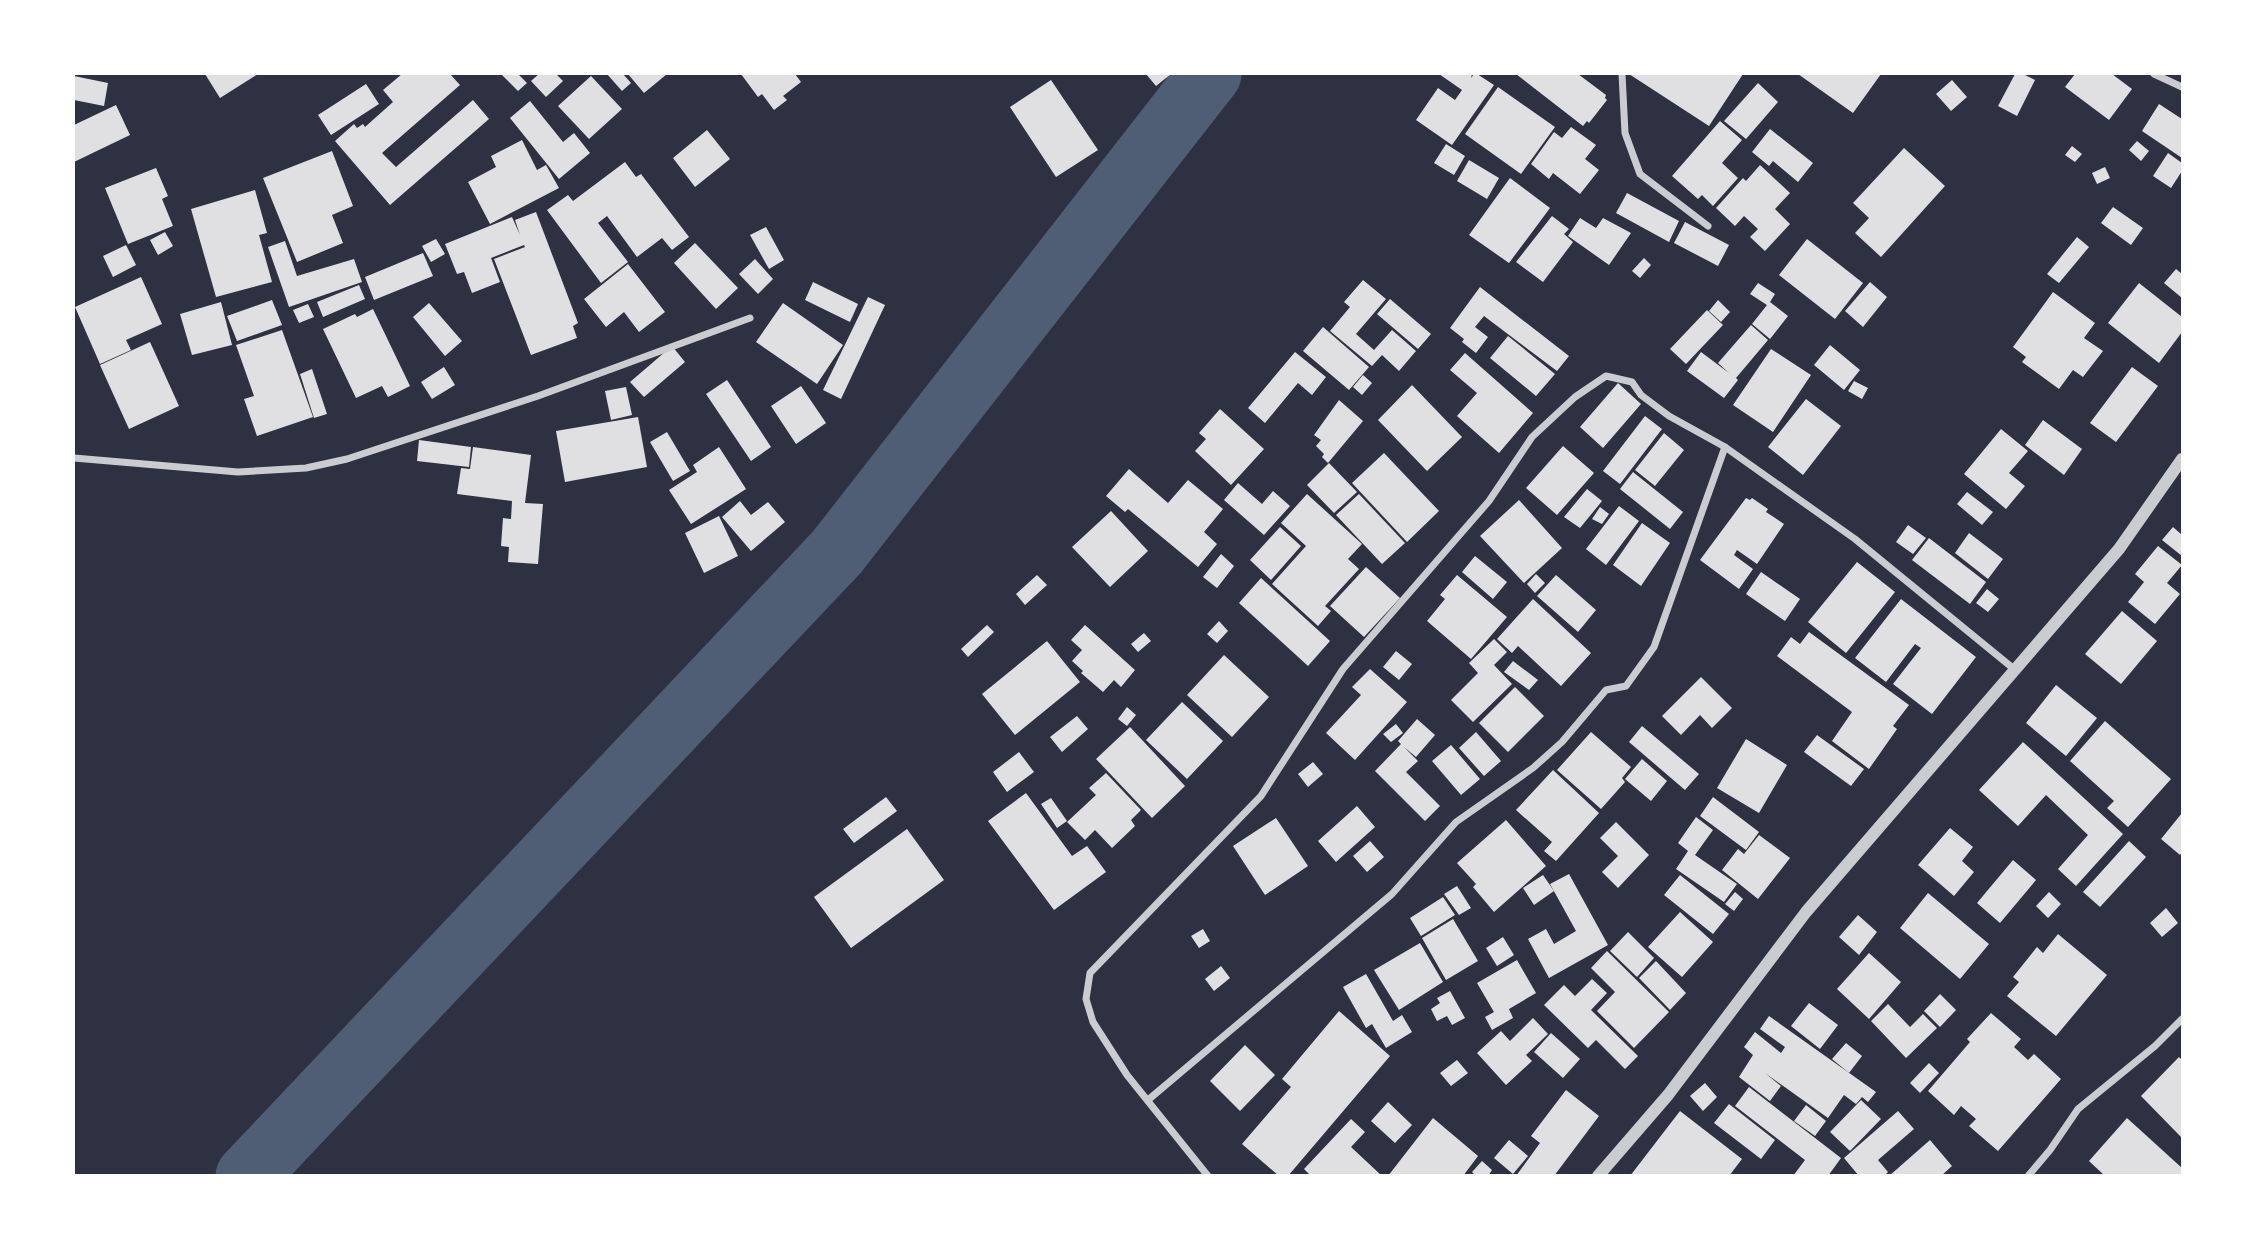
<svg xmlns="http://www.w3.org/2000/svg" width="2256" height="1249" viewBox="0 0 2256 1249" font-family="Karla,sans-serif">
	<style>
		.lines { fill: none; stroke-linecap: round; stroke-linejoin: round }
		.river { stroke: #4f5d75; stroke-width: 63 }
		.building { fill: #e0e0e3 }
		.minor { stroke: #caccd0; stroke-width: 7 }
		.tertiary { stroke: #caccd0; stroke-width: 12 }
	</style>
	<rect width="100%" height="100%" fill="#2d3142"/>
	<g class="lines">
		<!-- river -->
		<polyline class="river" points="247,1176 837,552 1210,74"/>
	</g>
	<!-- building -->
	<g class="building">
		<polygon points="205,74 258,74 220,98"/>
		<polygon points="402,74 450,74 460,85 382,153 396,167 473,100 489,119 390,205 335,141 354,124 357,128 363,124 365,127 393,102 383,90"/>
		<polygon points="501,74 518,74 527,83 518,91"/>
		<polygon points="539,74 556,74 563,81 546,97 531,81"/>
		<polygon points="607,74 623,74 631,83 622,91"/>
		<polygon points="628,74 667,74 644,93"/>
		<polygon points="741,74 795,74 801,82 783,96 787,100 774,110 762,94 758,97"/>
		<polygon points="1146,74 1171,74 1156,86"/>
		<polygon points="1439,74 1472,74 1471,78 1474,74 1477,74 1494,85 1452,145 1416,120 1438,88 1455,100 1462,90"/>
		<polygon points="1516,74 1578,74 1606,95 1605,98 1607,100 1589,123 1587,121 1583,126"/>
		<polygon points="1629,74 1743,74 1709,126"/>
		<polygon points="1798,74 1881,74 1853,113"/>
		<polygon points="2015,74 2023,74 2035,80 2017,116 1998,106"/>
		<polygon points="2075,74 2112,74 2132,89 2109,120 2065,87"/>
		<polygon points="74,76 108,83 104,106 74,100"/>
		<polygon points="591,76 622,109 589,139 558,106"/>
		<polygon points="1051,80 1098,150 1056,177 1010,107"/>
		<polygon points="1952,80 1967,97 1951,111 1936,94"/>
		<polygon points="1758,83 1778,102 1746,139 1724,121"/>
		<polygon points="366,84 379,104 331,135 318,115"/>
		<polygon points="1498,87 1555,127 1521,174 1465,134"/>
		<polygon points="530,101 563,142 574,133 590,153 559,179 510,118"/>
		<polygon points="2159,104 2182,119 2182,158 2142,131"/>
		<polygon points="116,105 130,135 74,162 74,125"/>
		<polygon points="1720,121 1742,140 1722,163 1738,178 1713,206 1702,195 1698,199 1672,176"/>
		<polygon points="1571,127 1596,145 1585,159 1599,170 1580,194 1553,173 1549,179 1531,164 1554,132 1562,138"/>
		<polygon points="1770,129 1813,163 1798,182 1773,161 1769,166 1752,152"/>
		<polygon points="707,130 730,159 695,187 673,158"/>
		<polygon points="522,140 537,170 546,165 559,188 490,224 468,182 496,167 491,156"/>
		<polygon points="2137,141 2149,151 2141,161 2129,150"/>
		<polygon points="1446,144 1465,156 1454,175 1434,163"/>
		<polygon points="2072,146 2082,154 2075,162 2065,155"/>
		<polygon points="1904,148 1945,186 1881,257 1855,233 1869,218 1853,203"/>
		<polygon points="332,151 353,206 332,215 343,243 297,262 263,178"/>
		<polygon points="2168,153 2182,163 2182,171 2171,188 2153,176"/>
		<polygon points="1469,160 1499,178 1487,199 1457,181"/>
		<polygon points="625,162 636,177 641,174 689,237 672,250 662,238 637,257 607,216 598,223 628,262 601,283 547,210 568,195 573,201"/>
		<polygon points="1760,165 1790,193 1775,209 1790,224 1765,251 1750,237 1758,229 1744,216 1735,226 1716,208 1743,178 1746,181"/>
		<polygon points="2105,167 2110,178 2097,184 2092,173"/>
		<polygon points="156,168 168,196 162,199 173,226 128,244 105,188"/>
		<polygon points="1510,178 1550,208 1509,263 1469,235"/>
		<polygon points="255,190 267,233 259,235 272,282 216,297 191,209"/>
		<polygon points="1627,193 1679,221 1669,242 1616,213"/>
		<polygon points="2113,207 2143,228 2131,245 2101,223"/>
		<polygon points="536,212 578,323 573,326 577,338 531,355 494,259 525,247 524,245 491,258 500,282 472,293 464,272 457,274 445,244 512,217 520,235 515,220"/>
		<polygon points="1552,216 1569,229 1564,234 1573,242 1543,282 1516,262"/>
		<polygon points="1580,218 1596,228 1603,218 1631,233 1609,265 1568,236"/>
		<polygon points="1685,222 1729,245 1718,266 1674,243"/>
		<polygon points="766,227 784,260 769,269 750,235"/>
		<polygon points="165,232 173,246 158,255 150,240"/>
		<polygon points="2077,237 2089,247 2059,283 2047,274"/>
		<polygon points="436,239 445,254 431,262 422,246"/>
		<polygon points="1807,239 1863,283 1835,319 1779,275"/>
		<polygon points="285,241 297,276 354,259 362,282 289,307 268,247"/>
		<polygon points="695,243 738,288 716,309 674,263"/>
		<polygon points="126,245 136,265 113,277 103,256"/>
		<polygon points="423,253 433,276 374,300 365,277"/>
		<polygon points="1644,258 1651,265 1640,278 1632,271"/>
		<polygon points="755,259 773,279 758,294 739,274"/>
		<polygon points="628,264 665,312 639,332 624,312 606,327 584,299"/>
		<polygon points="2176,269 2182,274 2182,298 2164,283"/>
		<polygon points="141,277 162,324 126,340 131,350 100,364 75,307"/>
		<polygon points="1363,280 1386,299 1356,334 1374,350 1392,330 1416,351 1399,371 1382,355 1372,366 1330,331 1350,307 1344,302"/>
		<polygon points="813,282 858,304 850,322 805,300"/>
		<polygon points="1870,282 1887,297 1863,327 1845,311"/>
		<polygon points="1758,283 1775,294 1770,302 1788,316 1770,339 1752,324 1767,305 1750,294"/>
		<polygon points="2139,283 2182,317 2182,332 2159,363 2108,323"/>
		<polygon points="359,285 365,299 323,317 317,302"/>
		<polygon points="1480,287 1569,356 1557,371 1484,316 1475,327 1488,337 1476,353 1462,342 1464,339 1450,328"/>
		<polygon points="2053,292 2095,323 2084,338 2103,351 2083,377 2073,370 2059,389 2022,362 2026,357 2013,347"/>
		<polygon points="868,297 885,305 841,399 823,390"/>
		<polygon points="1390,299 1431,334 1418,349 1377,314"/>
		<polygon points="272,300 282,325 237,341 227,316"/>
		<polygon points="1718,300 1730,312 1721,322 1709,311"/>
		<polygon points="221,302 232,345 192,355 180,314"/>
		<polygon points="429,303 462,341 445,356 413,317"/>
		<polygon points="783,303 843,345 817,384 756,342"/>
		<polygon points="308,304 314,317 299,323 293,310"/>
		<polygon points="373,309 410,386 388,397 382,386 356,398 323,329 355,314 357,317"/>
		<polygon points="1707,310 1723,325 1686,364 1670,349"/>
		<polygon points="1751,325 1768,340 1736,378 1738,380 1724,398 1687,371 1701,352 1729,373 1718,363"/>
		<polygon points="1323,327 1369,367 1349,390 1303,351"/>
		<polygon points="282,330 313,417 257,436 244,399 254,396 236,345"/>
		<polygon points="1508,336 1555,374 1536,396 1490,358"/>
		<polygon points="150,342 179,406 129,429 100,365"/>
		<polygon points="1830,345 1860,370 1844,390 1814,365"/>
		<polygon points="672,346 685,362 644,397 630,382"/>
		<polygon points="1771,349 1811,375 1773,432 1733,405"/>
		<polygon points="1295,352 1326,377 1312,395 1298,383 1265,423 1248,408"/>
		<polygon points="1465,353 1533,413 1499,453 1457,416 1477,393 1450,370"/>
		<polygon points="444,367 455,385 432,399 421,382"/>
		<polygon points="2132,367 2158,386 2116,442 2090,423"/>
		<polygon points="312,369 327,414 314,418 300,374"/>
		<polygon points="1363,375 1372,383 1362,395 1353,387"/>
		<polygon points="727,380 771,447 751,461 706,394"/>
		<polygon points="1854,381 1868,388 1862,399 1848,391"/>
		<polygon points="1618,383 1641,404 1603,448 1580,427"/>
		<polygon points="1412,385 1462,437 1427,471 1378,420"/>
		<polygon points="801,386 826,423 796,444 771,406"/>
		<polygon points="626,387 632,415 611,420 605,391"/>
		<polygon points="1806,399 1841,426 1803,475 1768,447"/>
		<polygon points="1339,400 1363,421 1328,463 1322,457 1324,454 1316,446 1321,440 1314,435"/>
		<polygon points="1220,409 1264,449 1231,485 1195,451 1206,439 1199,433"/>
		<polygon points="1645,416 1662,429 1620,484 1603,471"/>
		<polygon points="638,417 647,467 565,482 556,431"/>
		<polygon points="2043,420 2082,449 2064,475 2025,445"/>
		<polygon points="2001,429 2028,451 2009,473 2025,486 2006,509 1964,474"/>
		<polygon points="667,432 690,471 673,481 650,442"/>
		<polygon points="1664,433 1684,450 1655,486 1635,470"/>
		<polygon points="419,440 471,447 469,467 417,461"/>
		<polygon points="1563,446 1594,473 1557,515 1526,488"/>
		<polygon points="473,447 531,455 525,503 543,504 538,564 508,562 509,547 501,546 503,518 511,519 512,501 457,494 461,468 470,469"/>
		<polygon points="719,447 746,489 691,524 669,490 697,472 693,465"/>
		<polygon points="1384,453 1439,511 1407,542 1352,483"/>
		<polygon points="1329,463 1357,492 1334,513 1307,485"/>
		<polygon points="1129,469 1168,503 1188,480 1223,509 1204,532 1217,544 1198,567 1128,509 1125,512 1106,496"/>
		<polygon points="1633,472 1683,512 1670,529 1620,489"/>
		<polygon points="1238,483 1262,504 1273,491 1290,506 1264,535 1224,500"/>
		<polygon points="1587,489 1602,501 1580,528 1564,517"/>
		<polygon points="1967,492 1993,512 1982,525 1957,504"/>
		<polygon points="1307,494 1362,544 1348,559 1359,569 1325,606 1331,611 1318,626 1272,584 1306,546 1281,523"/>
		<polygon points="1359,494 1405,543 1382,564 1336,515"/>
		<polygon points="1746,498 1750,500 1752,498 1768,509 1766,512 1784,524 1757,564 1737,550 1734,555 1753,569 1739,589 1700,560"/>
		<polygon points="1519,500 1562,548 1524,583 1480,536"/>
		<polygon points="740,501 751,515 768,502 785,522 751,551 722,517"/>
		<polygon points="1619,506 1639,521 1606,565 1586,549"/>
		<polygon points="1600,507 1609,514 1602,524 1592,519"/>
		<polygon points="1111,511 1148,551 1110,587 1072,547"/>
		<polygon points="719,516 738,556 704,573 685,533"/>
		<polygon points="1642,523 1670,543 1641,586 1613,565"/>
		<polygon points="1908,525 1926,538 1913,554 1896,542"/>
		<polygon points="1280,527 1301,546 1271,580 1250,560"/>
		<polygon points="2173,527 2182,535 2182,556 2162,540"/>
		<polygon points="1969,533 2003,559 1988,579 1955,553"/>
		<polygon points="1929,538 1986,582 1970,604 1912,560"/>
		<polygon points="2158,546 2182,565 2167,583 2180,594 2155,624 2128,602 2144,582 2135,574"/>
		<polygon points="1221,554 1234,566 1217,588 1203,577"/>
		<polygon points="1475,556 1507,582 1493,599 1462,572"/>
		<polygon points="1857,562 1895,592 1846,653 1808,622"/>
		<polygon points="1366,567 1400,598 1364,637 1330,606"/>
		<polygon points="1761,572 1800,599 1785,621 1746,594"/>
		<polygon points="1536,574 1545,583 1535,593 1527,584"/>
		<polygon points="1037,575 1047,585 1025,605 1016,594"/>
		<polygon points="1457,575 1507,617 1471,659 1427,621 1445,599 1440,595"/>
		<polygon points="1556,575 1596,610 1578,632 1537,596"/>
		<polygon points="1261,578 1330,641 1308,666 1239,603"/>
		<polygon points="1987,589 1999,599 1988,612 1976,603"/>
		<polygon points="1533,599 1591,653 1561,686 1518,646 1512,653 1497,639"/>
		<polygon points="1901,599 1976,657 1932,714 1893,684 1921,648 1915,644 1886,682 1855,658"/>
		<polygon points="2122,611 2157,641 2121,684 2085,654"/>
		<polygon points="1219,621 1228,631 1217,643 1207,634"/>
		<polygon points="987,625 994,632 968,657 961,649"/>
		<polygon points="1085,625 1135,670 1121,687 1114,680 1103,692 1081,673 1083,671 1072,661 1082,650 1071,640"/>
		<polygon points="1809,632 1909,705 1893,726 1897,729 1869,769 1832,741 1852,712 1777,656 1791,637 1800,644"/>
		<polygon points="1144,633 1151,641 1138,652 1131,644"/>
		<polygon points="1494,639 1507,652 1494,665 1512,684 1473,722 1451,700 1478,673 1469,663"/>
		<polygon points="1047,641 1080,682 1015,735 982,694"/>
		<polygon points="1396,651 1412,664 1399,680 1383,667"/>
		<polygon points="1224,655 1269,697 1232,737 1187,695"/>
		<polygon points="1513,661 1538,680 1529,690 1504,672"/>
		<polygon points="1370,669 1407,702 1355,760 1326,733 1361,695 1352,687"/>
		<polygon points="1701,677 1732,708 1712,728 1700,715 1681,735 1662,716"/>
		<polygon points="2056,685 2097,718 2066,756 2026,723"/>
		<polygon points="1515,687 1544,716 1508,752 1479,723"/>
		<polygon points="1182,702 1223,741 1187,779 1146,740"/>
		<polygon points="1127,707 1136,715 1127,726 1118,719"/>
		<polygon points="1077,716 1088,729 1062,752 1050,737"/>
		<polygon points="1417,719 1435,735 1416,757 1404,747 1418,761 1406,772 1440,806 1425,821 1375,771 1401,744 1398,741"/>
		<polygon points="2105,721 2171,779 2128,827 2107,808 2114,801 2070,761"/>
		<polygon points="1396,724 1403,733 1391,742 1383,734"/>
		<polygon points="1642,726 1699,774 1685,790 1629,742"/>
		<polygon points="1130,727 1185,786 1152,818 1096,759"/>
		<polygon points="1476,732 1501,761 1484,776 1459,748"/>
		<polygon points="1591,732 1631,767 1622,778 1625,782 1601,809 1557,770"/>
		<polygon points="1817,735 1864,769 1851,786 1804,752"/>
		<polygon points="1746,739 1787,765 1759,813 1717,788"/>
		<polygon points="2023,742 2123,834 2076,886 2058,869 2088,835 2046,795 2018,826 1979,790"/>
		<polygon points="1451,745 1480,779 1461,795 1432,761"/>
		<polygon points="1019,752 1034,772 1007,792 993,772"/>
		<polygon points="1642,759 1667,781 1651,801 1625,779"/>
		<polygon points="1313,762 1323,774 1308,787 1298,774"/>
		<polygon points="1553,770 1599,813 1556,861 1544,851 1552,842 1516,810"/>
		<polygon points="1106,773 1141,810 1131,820 1135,826 1112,848 1095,830 1085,840 1067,822 1096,795 1089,788"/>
		<polygon points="1026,793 1072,856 1087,846 1106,872 1054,910 988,821"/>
		<polygon points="886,797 897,811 854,843 843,829"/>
		<polygon points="1713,797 1759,832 1746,850 1700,816"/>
		<polygon points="1051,798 1067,821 1057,828 1041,804"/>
		<polygon points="1357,806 1375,827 1336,862 1318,841"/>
		<polygon points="2182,813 2182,852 2180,855 2161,839"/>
		<polygon points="1696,817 1713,830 1695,855 1737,884 1724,902 1676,869 1688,851 1678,843"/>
		<polygon points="1276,818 1308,866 1265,895 1233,846"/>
		<polygon points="1506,820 1546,866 1494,912 1473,887 1476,884 1457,863"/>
		<polygon points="1616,822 1649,855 1618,888 1602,872 1618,856 1600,838"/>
		<polygon points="1950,828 1973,847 1962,861 1974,872 1954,896 1918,865"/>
		<polygon points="907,829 944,880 851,948 814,897"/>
		<polygon points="1759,835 1790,858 1758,899 1722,870 1738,849 1744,854"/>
		<polygon points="1370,841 1384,857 1367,872 1353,856"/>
		<polygon points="2129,841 2146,857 2100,907 2083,892"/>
		<polygon points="2013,860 2036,880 2000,923 1977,903"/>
		<polygon points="1569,874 1608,945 1549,978 1528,939 1546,929 1554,944 1576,931 1550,884"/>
		<polygon points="1543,875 1554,891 1534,905 1523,888"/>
		<polygon points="1680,875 1729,914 1713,934 1664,895"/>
		<polygon points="1457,886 1471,908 1459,915 1444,894"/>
		<polygon points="1735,892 1743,899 1734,911 1725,904"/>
		<polygon points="2049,892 2061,904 2048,918 2036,906"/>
		<polygon points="1928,893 1989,944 1960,979 1900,928"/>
		<polygon points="1443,897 1455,915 1421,936 1410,918"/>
		<polygon points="2166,908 2178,923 2162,937 2150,923"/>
		<polygon points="1680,912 1713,942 1682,977 1648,947"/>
		<polygon points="1858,915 1877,932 1859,955 1839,937"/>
		<polygon points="1453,919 1478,961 1446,980 1422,938"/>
		<polygon points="1203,929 1210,941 1199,948 1191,936"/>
		<polygon points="1628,932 1654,958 1637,977 1610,951"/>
		<polygon points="2058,934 2107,975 2056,1036 2007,996 2019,982 2013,977 2037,947 2043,953"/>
		<polygon points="1503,937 1514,955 1497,966 1486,948"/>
		<polygon points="1420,943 1443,982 1399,1010 1374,970"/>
		<polygon points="1607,951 1669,1012 1634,1048 1597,1011 1615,992 1591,968"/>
		<polygon points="1869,953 1901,982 1869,1019 1837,989"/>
		<polygon points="1517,960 1536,993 1509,1009 1513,1018 1492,1030 1485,1017 1494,1012 1477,983"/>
		<polygon points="1656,961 1686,993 1670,1010 1639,978"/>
		<polygon points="1221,966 1230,978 1214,991 1205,979"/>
		<polygon points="1366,974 1393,1021 1402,1015 1412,1032 1386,1048 1372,1024 1366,1028 1343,987"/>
		<polygon points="1592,979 1607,993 1591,1010 1638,1056 1625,1069 1596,1040 1588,1048 1544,1005 1564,985 1575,996"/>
		<polygon points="1450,991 1465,1018 1452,1025 1447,1016 1437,1021 1431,1009 1440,1003 1437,998"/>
		<polygon points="1940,994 1956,1010 1940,1027 1924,1011"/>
		<polygon points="1809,1003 1838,1025 1820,1049 1791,1026"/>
		<polygon points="1888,1004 1910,1027 1923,1014 1937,1028 1906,1058 1871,1021"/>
		<polygon points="1339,1011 1390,1056 1288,1176 1279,1176 1242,1144 1291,1087 1282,1079"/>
		<polygon points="1991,1013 2021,1039 2014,1047 2028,1060 2034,1054 2061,1079 1998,1151 1969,1126 1976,1119 1961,1106 1954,1115 1928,1091 1970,1042 1967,1039"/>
		<polygon points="1769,1016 1876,1092 1868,1102 1862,1097 1856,1104 1844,1095 1828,1118 1765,1073 1781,1086 1770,1101 1739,1077 1753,1055 1744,1047 1755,1032 1781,1053 1785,1047 1760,1029"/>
		<polygon points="1533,1018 1548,1034 1526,1055 1532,1061 1506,1085 1477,1053 1501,1031 1510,1041"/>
		<polygon points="1551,1033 1580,1059 1563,1078 1534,1052"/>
		<polygon points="1846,1043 1862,1056 1849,1073 1832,1059"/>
		<polygon points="1245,1045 1275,1075 1240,1111 1210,1081"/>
		<polygon points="2179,1057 2182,1060 2182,1138 2141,1096"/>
		<polygon points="1457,1060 1468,1073 1451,1086 1440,1073"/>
		<polygon points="1929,1063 1939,1073 1920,1093 1910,1083"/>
		<polygon points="1705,1083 1717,1097 1703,1111 1690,1096"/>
		<polygon points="1749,1087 1841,1158 1828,1176 1793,1176 1805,1160 1735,1106"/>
		<polygon points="1566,1090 1599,1116 1554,1176 1516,1176 1540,1143 1531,1136"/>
		<polygon points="1861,1100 1881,1119 1850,1151 1830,1132"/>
		<polygon points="1388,1102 1412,1125 1395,1143 1371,1121"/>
		<polygon points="1729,1104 1775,1140 1761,1159 1714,1123"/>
		<polygon points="1806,1105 1826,1121 1815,1136 1794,1121"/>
		<polygon points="1680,1111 1742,1159 1729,1176 1630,1176"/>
		<polygon points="1898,1111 1914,1129 1878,1160 1888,1172 1884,1176 1859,1176 1844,1158"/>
		<polygon points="1433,1118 1478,1156 1463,1176 1388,1176"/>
		<polygon points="2127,1118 2182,1168 2182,1176 2105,1176 2089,1161"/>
		<polygon points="1351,1119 1365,1132 1351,1147 1382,1176 1311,1176 1304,1169"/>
		<polygon points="1509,1140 1528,1156 1513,1174 1494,1158"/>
		<polygon points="1930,1140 1952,1166 1941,1176 1889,1176"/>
		<polygon points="1482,1161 1492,1170 1488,1176 1476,1176 1472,1172"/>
	</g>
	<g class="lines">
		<!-- minor -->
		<g class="minor">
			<polyline points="1622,74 1625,133 1640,174 1708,226"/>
			<polyline points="2154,74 2182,87"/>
			<polyline points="74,458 238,472 306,468 347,459 538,396 750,318"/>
			<polyline points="1148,1100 1392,894 1456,822 1533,768 1562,742 1606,690 1626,686 1654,647 1725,447"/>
			<polyline points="1208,1176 1127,1075 1093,1022 1086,999 1090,973 1261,796 1343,669 1489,501 1532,437 1575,397 1606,376 1632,382 1641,395 1669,416 1725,447 1855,539 2014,669"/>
			<polyline points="2028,1176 2050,1150 2078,1109 2155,1046 2182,1019"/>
		</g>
		<!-- tertiary -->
		<polyline class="tertiary" points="1598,1176 1668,1095 1806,912 2119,549 2182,459"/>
	</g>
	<!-- border -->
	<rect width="2256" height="1249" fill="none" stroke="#ffffff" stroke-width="150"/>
</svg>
